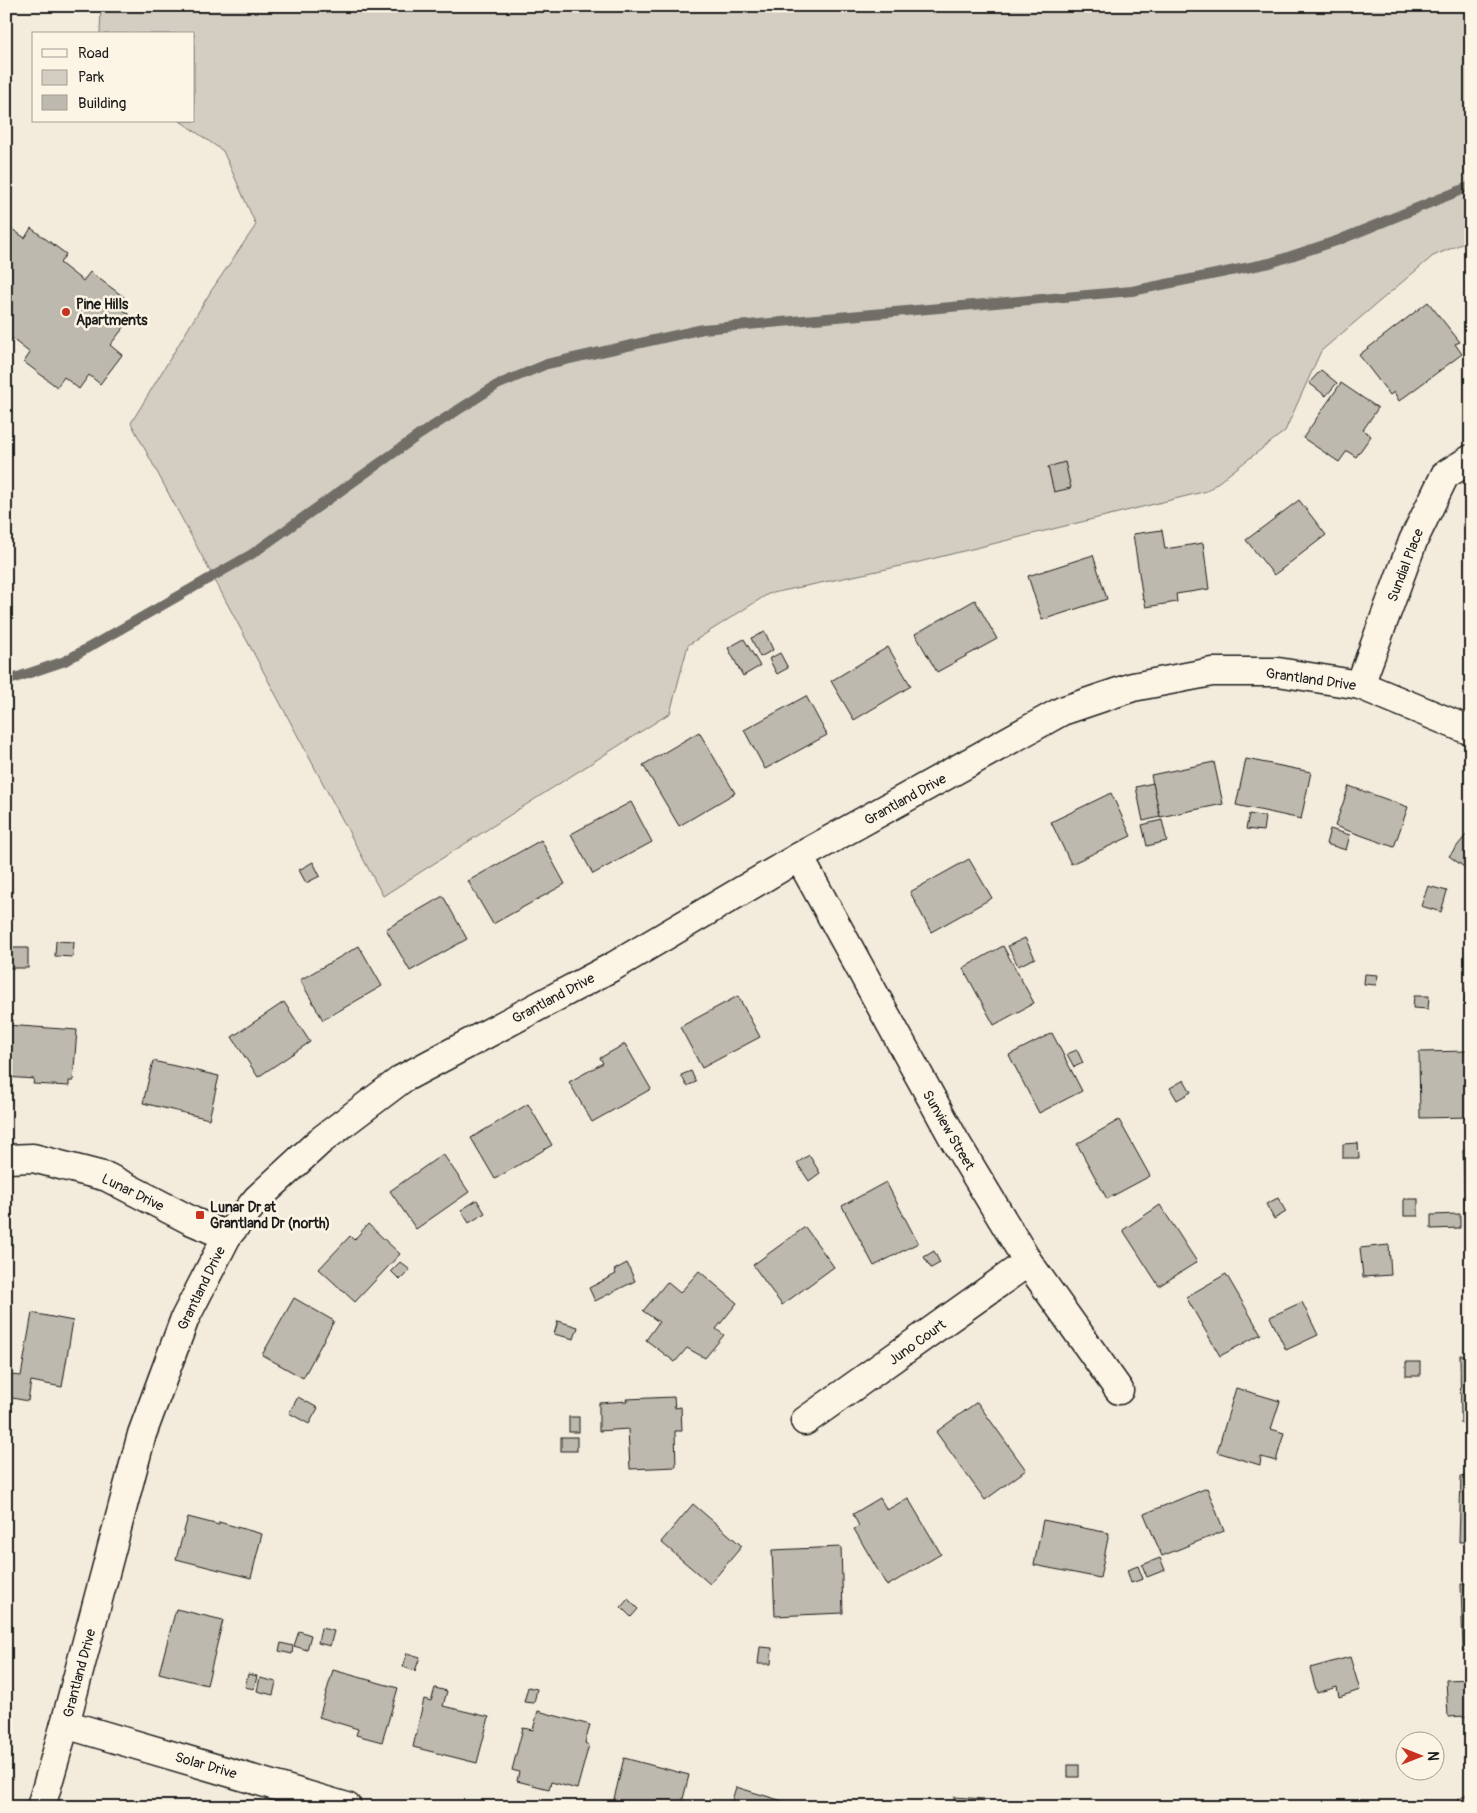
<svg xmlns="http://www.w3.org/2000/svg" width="1477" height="1813" viewBox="0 0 1477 1813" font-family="Pangolin,sans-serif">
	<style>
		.green { fill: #d3cec1; stroke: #78756e }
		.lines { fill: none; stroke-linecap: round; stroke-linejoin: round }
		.stream { stroke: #716e68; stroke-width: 10 }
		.building { fill: #beb9ae; stroke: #1c1c1c }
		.street-casing { stroke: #1c1c1c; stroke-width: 31 }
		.street { stroke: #fcf5e5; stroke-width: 28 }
		.poi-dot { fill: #c8321e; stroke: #fcf5e5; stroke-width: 2 }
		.labels { text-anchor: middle; stroke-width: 5; stroke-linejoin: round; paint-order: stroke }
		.poi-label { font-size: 14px; font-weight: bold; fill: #1c1c1c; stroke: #fcf5e5; text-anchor: start }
		.street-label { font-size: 14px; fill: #1c1c1c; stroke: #fcf5e5 }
	</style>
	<rect width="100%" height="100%" fill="#f3ecdd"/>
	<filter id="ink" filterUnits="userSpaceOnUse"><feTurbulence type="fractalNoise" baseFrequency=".02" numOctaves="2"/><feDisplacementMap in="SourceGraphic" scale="10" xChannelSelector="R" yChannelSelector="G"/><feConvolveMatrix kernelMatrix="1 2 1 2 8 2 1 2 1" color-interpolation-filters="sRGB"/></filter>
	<g filter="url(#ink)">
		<!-- green -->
		<polygon class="green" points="101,6 1471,6 1471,240 1433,256 1321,351 1285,431 1207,491 915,563 768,594 688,645 670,713 383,896 131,423 211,291 256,225 223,151 180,121 194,121 194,34 100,34"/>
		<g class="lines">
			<!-- stream -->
			<polyline class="stream" points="6,681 65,661 252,554 419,435 497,385 547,364 703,329 1132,291 1270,263 1339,240 1471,186"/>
		</g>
		<!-- building -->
		<g class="building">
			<polygon points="6,225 25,238 31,228 66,254 60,263 83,281 90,272 124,297 118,306 132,317 110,345 122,355 100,384 89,375 79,389 64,377 57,387 24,362 30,353 6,334"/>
			<polygon points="1471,282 1471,329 1470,329 1465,283"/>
			<polygon points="1428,302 1460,342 1455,344 1462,354 1399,401 1394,392 1390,395 1359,355"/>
			<polygon points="1321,370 1337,383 1326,396 1309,383"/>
			<polygon points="1341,383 1378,408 1363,430 1371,436 1356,457 1347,451 1339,462 1303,438"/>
			<polygon points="1065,462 1071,488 1054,492 1048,467"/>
			<polygon points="1299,500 1326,535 1274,575 1246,540"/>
			<polygon points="1162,530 1165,549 1203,543 1209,589 1176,594 1177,602 1146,607 1144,599 1143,599 1133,534"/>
			<polygon points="1093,555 1107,599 1042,620 1028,576"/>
			<polygon points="975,600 997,639 937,672 915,634"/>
			<polygon points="765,632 773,650 760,657 751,638"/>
			<polygon points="744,639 760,666 743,676 728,648"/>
			<polygon points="888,647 911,686 854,720 831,681"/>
			<polygon points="780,653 788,668 777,674 769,659"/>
			<polygon points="806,696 827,735 765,769 744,730"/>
			<polygon points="699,732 735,793 679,826 643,765"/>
			<polygon points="1246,759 1311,772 1301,819 1236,805"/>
			<polygon points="1214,762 1223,804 1160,817 1151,775"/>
			<polygon points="1153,783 1160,817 1143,821 1136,787"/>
			<polygon points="1349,786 1408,807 1394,847 1335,826"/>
			<polygon points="1111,793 1131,836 1071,864 1051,822"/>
			<polygon points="631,802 652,842 593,874 571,834"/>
			<polygon points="1249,814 1265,817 1263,831 1246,829"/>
			<polygon points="1162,820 1167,841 1147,846 1142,825"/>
			<polygon points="1330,829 1350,835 1346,850 1326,844"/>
			<polygon points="1471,829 1471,872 1449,856"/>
			<polygon points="541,840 565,884 493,924 468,881"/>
			<polygon points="969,859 992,898 931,932 910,892"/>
			<polygon points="313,862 320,876 306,883 299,870"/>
			<polygon points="1428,886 1447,891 1441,912 1421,906"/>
			<polygon points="443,896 467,939 410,971 386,929"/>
			<polygon points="1025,938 1035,958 1018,966 1008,946"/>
			<polygon points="56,941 74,942 73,957 55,956"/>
			<polygon points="359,946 382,986 323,1020 300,980"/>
			<polygon points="1003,946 1034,1003 994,1025 963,968"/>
			<rect x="9" y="948" width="19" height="20"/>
			<polygon points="1471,954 1471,1004 1464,1003"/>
			<polygon points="1365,974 1378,975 1376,985 1364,984"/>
			<polygon points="738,996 760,1037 702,1068 680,1027"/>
			<polygon points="1414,996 1429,996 1428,1009 1413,1008"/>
			<polygon points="284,1002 310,1042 258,1077 232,1037"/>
			<polygon points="6,1025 77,1030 73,1081 69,1081 69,1086 33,1084 34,1079 6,1077"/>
			<polygon points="1052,1033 1082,1091 1039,1113 1009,1055"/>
			<polygon points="625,1044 651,1089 592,1122 569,1082 603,1063 600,1058"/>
			<polygon points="1077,1050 1083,1063 1074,1067 1067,1054"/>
			<polygon points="1471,1051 1471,1117 1420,1118 1419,1052"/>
			<polygon points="153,1061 219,1076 209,1119 143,1103"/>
			<polygon points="691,1071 696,1082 687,1086 681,1075"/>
			<polygon points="1184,1080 1191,1092 1177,1100 1170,1088"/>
			<polygon points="528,1104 552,1145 495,1179 471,1138"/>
			<polygon points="1119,1120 1150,1176 1107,1199 1077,1144"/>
			<polygon points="1358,1143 1359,1158 1343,1158 1343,1144"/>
			<polygon points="1471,1149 1471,1214 1465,1214 1463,1150"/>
			<polygon points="443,1154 469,1192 416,1229 390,1191"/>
			<polygon points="809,1155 820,1173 809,1181 797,1163"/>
			<polygon points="886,1182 918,1243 874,1266 842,1206"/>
			<polygon points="1278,1198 1286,1212 1274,1219 1266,1204"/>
			<rect x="1404" y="1199" width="14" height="17"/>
			<polygon points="477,1200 485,1213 469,1223 461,1210"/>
			<polygon points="1160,1205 1197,1262 1159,1286 1123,1230"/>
			<polygon points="1460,1214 1460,1228 1431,1229 1431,1215"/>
			<polygon points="368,1224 400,1254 355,1302 319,1269 350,1236 354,1240"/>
			<polygon points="805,1227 834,1267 782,1305 753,1265"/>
			<polygon points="1389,1245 1391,1275 1363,1277 1360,1248"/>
			<polygon points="934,1251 940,1263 931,1268 924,1257"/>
			<polygon points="400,1262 410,1270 400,1280 391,1271"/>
			<polygon points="627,1263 635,1281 595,1301 589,1288 616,1274 614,1270"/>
			<polygon points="699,1271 737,1303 716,1329 724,1335 705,1358 687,1348 675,1362 646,1340 659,1322 643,1311 667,1282 680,1293"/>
			<polygon points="1226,1274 1261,1334 1220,1356 1186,1297"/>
			<polygon points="294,1298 334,1321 303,1378 262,1355"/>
			<polygon points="1302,1302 1318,1335 1286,1350 1270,1317"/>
			<polygon points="32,1313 73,1321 62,1387 31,1381 28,1401 7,1397 11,1375 21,1376"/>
			<polygon points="558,1321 578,1327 574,1339 554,1334"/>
			<polygon points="1460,1355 1471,1355 1471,1423 1461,1423"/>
			<rect x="1406" y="1362" width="14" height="14"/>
			<polygon points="1236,1388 1280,1401 1271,1429 1284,1433 1276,1461 1261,1457 1260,1465 1217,1452"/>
			<polygon points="298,1397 318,1408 309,1424 289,1413"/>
			<polygon points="674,1397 675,1408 681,1407 682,1431 675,1431 676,1467 630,1469 628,1429 599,1431 599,1403 627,1401 626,1399"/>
			<polygon points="977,1402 1026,1470 985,1500 936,1432"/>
			<rect x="569" y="1417" width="10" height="15"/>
			<rect x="561" y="1437" width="16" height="14"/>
			<polygon points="1461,1476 1471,1477 1471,1542 1459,1542"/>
			<polygon points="1207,1488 1224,1531 1162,1556 1144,1514"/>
			<polygon points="880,1498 887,1510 908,1498 941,1554 887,1586 854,1529 859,1526 853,1514"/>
			<polygon points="693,1504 742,1546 710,1584 661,1542"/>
			<polygon points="188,1517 219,1525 219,1522 262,1534 251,1578 176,1559"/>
			<polygon points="1043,1520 1109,1533 1100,1578 1034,1565"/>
			<polygon points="841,1547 843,1613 775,1616 772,1550"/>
			<polygon points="1160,1558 1165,1570 1147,1577 1142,1565"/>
			<polygon points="1138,1566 1143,1579 1131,1583 1127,1570"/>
			<polygon points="1461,1584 1471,1584 1471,1650 1463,1651"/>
			<polygon points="628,1599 638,1609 631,1617 621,1607"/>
			<polygon points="176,1609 223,1620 207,1685 159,1673"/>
			<polygon points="321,1628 334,1631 330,1646 318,1643"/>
			<polygon points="299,1631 311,1635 307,1650 294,1646"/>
			<polygon points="281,1643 293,1646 292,1654 279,1651"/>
			<polygon points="760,1647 772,1648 771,1664 758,1664"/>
			<polygon points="407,1653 420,1657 415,1671 403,1667"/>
			<polygon points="1350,1657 1360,1690 1339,1697 1337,1687 1317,1693 1310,1668"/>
			<polygon points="333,1670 398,1688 382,1742 356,1735 358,1729 319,1717"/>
			<polygon points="248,1674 257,1676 254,1689 245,1687"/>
			<polygon points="260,1678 276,1682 273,1695 257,1691"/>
			<polygon points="1471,1679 1471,1746 1467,1746 1466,1716 1448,1717 1446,1680"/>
			<polygon points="528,1687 537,1689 534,1703 524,1702"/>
			<polygon points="435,1688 447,1691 443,1706 489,1717 477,1763 413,1747 424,1699 431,1701"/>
			<polygon points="538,1711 590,1725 585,1743 589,1745 577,1789 551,1782 549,1789 517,1781 519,1772 512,1770 523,1728 533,1730"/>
			<polygon points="624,1758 689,1775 681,1807 627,1807 613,1803"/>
			<rect x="1068" y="1765" width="11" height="12"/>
			<polygon points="736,1787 799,1806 799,1807 730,1807"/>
			<polygon points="1471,1792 1471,1807 1447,1807"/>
			<polygon points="954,1797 984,1799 983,1807 954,1807"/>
			<polygon points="1392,1803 1392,1807 1328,1807"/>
		</g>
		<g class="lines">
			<!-- street casing -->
			<g class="street-casing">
				<g id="street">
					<polyline points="1360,685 1413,541 1445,475 1471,459"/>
					<polyline points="799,857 955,1141 1028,1262 1119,1390"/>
					<polyline points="6,1159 33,1158 107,1177 192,1221 227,1236"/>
					<polyline points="805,1421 1028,1262"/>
					<polyline points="65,1724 347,1807"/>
					<polyline points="41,1807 65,1724 142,1434 185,1318 227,1236 257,1199 320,1141 402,1079 614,966 799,857 1062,711 1133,687 1212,672 1278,672 1360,685 1471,731"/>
				</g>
			</g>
			<!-- street -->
			<use href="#street" class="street"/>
		</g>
	</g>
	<!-- markers -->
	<g class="poi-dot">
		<circle cx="66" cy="312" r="5"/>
		<rect x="195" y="1210" width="10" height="10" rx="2.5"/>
	</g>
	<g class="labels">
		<!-- poi labels -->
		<g class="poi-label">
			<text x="76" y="309">Pine Hills<tspan x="76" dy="16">Apartments</tspan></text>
			<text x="210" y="1212">Lunar Dr at<tspan x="210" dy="16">Grantland Dr (north)</tspan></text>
		</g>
		<!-- street labels -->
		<g class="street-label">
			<text transform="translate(1405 565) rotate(-69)" y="5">Sundial Place</text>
			<text transform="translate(1311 679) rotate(8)" y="5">Grantland Drive</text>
			<text transform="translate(905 799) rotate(-29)" y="5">Grantland Drive</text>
			<text transform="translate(553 998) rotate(-28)" y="5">Grantland Drive</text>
			<text transform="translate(949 1130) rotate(60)" y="5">Sunview Street</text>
			<text transform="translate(133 1192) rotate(26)" y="5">Lunar Drive</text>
			<text transform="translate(201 1288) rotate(-64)" y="5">Grantland Drive</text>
			<text transform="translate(917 1342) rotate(-36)" y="5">Juno Court</text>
			<text transform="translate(79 1673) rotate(-75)" y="5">Grantland Drive</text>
			<text transform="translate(206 1765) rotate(16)" y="5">Solar Drive</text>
		</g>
	</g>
	<!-- margin -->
	<rect width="1477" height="1813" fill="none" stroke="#fcf5e5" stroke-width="25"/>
	<rect x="12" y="12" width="1452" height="1788" fill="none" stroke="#1c1c1c" stroke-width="2" filter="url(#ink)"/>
	<!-- legend -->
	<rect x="32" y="32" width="162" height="90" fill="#fcf5e5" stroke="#a29e95"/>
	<rect x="42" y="49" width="25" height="8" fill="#fcf5e5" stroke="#a29e95"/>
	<text x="78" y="58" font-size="15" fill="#1c1c1c">Road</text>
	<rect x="42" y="70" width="25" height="15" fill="#d3cec1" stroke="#a29e95"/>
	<text x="78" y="82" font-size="15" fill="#1c1c1c">Park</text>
	<rect x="42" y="95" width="25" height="15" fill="#beb9ae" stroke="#a29e95"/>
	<text x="78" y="108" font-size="15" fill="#1c1c1c">Building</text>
	<!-- north arrow -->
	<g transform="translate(1420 1756) rotate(90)"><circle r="24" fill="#fcf5e5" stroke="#a29e95"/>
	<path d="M0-4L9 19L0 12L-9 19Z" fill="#c8321e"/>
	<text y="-8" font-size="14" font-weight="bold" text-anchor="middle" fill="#1c1c1c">N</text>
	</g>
</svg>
